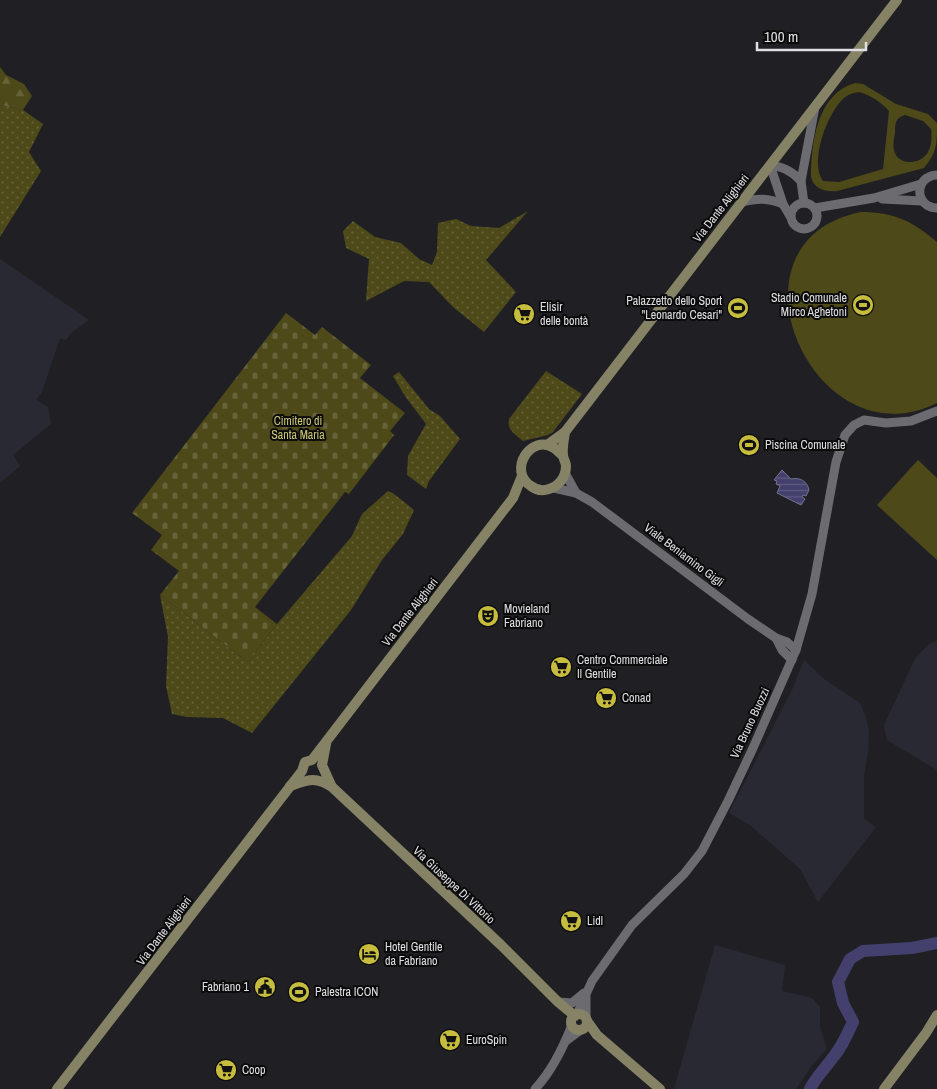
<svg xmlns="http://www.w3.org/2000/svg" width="937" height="1089" viewBox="0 0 937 1089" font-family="'Archivo Narrow',sans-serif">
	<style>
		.built { fill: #292933 }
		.grass { fill: url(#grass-dots) }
		.forest { fill: url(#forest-firs) }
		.cemetery { fill: url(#cemetery-stones) }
		.garden { fill: #4d4919; fill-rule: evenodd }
		.water { fill: url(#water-rules); stroke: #727090 }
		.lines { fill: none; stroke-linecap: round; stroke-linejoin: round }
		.river { stroke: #43406d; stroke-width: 12 }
		.tertiary { stroke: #6b6b70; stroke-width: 9 }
		.secondary { stroke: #858265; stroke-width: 10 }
		.labels { text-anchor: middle; stroke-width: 4; stroke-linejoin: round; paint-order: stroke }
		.street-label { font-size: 12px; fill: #e0e0e3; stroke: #0a0a0b }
		.poi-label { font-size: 12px; fill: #e0e0e3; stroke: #0a0a0b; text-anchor: start }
		.park-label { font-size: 12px; fill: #cdc775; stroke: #0a0a0b }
	</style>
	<defs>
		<pattern id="grass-dots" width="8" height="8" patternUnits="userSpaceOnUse" patternTransform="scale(1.25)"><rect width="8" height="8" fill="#4d4919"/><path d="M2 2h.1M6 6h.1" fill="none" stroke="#66633a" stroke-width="1.8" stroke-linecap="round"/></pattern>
		<pattern id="forest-firs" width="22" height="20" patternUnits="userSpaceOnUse" patternTransform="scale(1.25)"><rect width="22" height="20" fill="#4d4919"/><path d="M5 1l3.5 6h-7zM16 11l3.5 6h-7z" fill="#66633a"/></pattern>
		<pattern id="cemetery-stones" width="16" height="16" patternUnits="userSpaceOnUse" patternTransform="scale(1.25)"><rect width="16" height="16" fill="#4d4919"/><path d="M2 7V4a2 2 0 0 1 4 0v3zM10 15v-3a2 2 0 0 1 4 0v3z" fill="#66633a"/></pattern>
		<pattern id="water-rules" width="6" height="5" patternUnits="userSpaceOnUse" patternTransform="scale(1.25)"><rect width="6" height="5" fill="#43406d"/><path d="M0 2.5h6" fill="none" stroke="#5e5b82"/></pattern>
	</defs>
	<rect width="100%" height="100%" fill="#202024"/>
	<!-- built -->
	<g class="built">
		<polygon points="0,259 89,320 71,333 66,340 60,338 42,392 36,400 48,407 51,424 13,455 20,466 0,483"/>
		<polygon points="937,641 937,770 887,740 884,725 915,659 929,644"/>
		<polygon points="804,660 824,679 860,703 866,717 869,731 868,752 864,776 864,819 876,827 818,902 800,869 750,825 729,813 792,690"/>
		<polygon points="715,945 785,965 782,991 812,998 820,1007 820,1027 827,1049 812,1065 796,1089 674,1089"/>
	</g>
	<!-- grass -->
	<g class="grass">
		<polygon points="0,105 23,110 43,124 29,152 41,171 0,237"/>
		<polygon points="528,211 486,260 516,292 484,332 453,307 429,282 404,281 366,301 369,259 346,248 343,231 353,221 375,237 401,243 419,259 432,265 437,252 438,223 456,219 471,226 499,228"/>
		<path d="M 546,371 L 582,394 L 553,432 L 548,435 L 523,441 C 515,434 507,431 509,419 Z"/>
		<polygon points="399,372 429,409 440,416 460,439 429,481 426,489 407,475 408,456 426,424 405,396 393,376"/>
		<polygon points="388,491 394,494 414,510 403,534 382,560 351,610 252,733 223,718 187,717 172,714 166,686 168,637 160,595 248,662 277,624 352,536 362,514"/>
	</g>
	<!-- forest -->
	<polygon class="forest" points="0,67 6,75 24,84 32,96 23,110 0,105"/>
	<!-- cemetery -->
	<polygon class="cemetery" points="286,313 315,335 322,327 371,365 360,378 405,413 390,431 394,435 349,494 345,492 255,607 277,624 248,662 160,595 179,571 151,550 162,535 132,513"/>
	<!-- garden -->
	<g class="garden">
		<path d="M 855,83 L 863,84 L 896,104 L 928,114 L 937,123 C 937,145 937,152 924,168 L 837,191 C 825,192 814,189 811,177 C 811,143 817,94 855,83 ZM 859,92 C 870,95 881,102 889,111 L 883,169 L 839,182 L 823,181 C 809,162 827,113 844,98 C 849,94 853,93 859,92 ZM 905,115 L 923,121 L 931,129 C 932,138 932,149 925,156 C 918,164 899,165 895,153 C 892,146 894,140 895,133 C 895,124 895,118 905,115 Z"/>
		<path d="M 861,212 C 894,212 912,221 937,242 L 937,403 C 813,465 715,241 861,212 Z"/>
		<polygon points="918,460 937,478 937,560 877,505"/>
	</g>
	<!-- water -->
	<path class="water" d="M 782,470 L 791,479 C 800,477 807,481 809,490 L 806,496 L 803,495 L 802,497 L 805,499 L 801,505 L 777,493 L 780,486 L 776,484 L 777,481 L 774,480 Z"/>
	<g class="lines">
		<!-- river -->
		<path class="river" d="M 810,1089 C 816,1077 823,1071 831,1060 C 841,1049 847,1035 853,1022 L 843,1003 L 838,982 L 850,959 L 863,951 L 912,948 L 937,943"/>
		<!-- tertiary -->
		<g class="tertiary">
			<path d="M 937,175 C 914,176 914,207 937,208"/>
			<polyline points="882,199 922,201"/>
			<path d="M 742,202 C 758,198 768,198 783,204"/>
			<circle cx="804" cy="216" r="13"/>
			<polyline points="804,203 801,181 815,107"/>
			<polyline points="815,208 874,198 921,184"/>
			<path d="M 790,216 L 783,204 L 770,165 C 783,167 792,171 801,181"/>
			<polyline points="565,473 576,493"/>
			<polyline points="554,488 576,493 592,502 748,619 776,638 787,642 796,650"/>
			<polyline points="776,638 782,650 792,660"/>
			<polyline points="586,997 586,1020"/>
			<polyline points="558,1002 572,1003 584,993"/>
			<polyline points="577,1014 592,981 632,925 684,874 702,851 728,801 753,748 796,650 812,594 836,462 845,435 854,425 864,420 886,423 911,421 937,411"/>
			<polyline points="566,1041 582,1029"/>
			<path d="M 535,1089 C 552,1071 563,1048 572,1025"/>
		</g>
		<!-- secondary -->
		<g class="secondary">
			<polyline points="547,445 565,432 897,0"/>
			<path d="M 563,456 C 560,453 557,450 554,448 C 531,433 507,471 531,486 C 536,490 543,491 549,489 C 559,486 566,477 566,466 C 566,462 563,459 563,455 C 562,448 564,439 565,432"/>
			<polyline points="326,744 322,765 331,785"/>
			<path d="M 290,786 C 308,780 315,776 332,787 L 501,945 L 558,1002 L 575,1016"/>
			<circle cx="579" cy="1022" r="8"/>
			<polyline points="587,1021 597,1035 660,1089"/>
			<polyline points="57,1089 302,771 305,762 312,760 513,498 522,476"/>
			<polyline points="884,1089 926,1033 937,1015"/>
		</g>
	</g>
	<!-- icons -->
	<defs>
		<g id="stadium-disc" transform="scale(1.125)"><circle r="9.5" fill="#c6bc3d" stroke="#0a0a0b"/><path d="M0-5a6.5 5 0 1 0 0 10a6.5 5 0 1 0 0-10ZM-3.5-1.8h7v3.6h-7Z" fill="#111"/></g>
		<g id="supermarket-disc" transform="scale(1.125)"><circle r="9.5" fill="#c6bc3d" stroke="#0a0a0b"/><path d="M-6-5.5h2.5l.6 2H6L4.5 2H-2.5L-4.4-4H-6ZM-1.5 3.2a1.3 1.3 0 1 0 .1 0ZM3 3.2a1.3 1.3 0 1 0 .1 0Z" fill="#111"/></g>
		<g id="theatre-disc" transform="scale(1.125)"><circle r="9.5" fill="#c6bc3d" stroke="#0a0a0b"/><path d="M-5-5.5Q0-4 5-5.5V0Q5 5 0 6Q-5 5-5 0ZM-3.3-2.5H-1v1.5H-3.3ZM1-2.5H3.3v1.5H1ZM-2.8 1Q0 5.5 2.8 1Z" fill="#111"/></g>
		<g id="hotel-disc" transform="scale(1.125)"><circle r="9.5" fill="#c6bc3d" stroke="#0a0a0b"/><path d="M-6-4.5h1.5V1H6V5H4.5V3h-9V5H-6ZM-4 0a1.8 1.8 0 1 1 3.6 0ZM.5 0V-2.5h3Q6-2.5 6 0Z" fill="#111"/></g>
		<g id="civic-disc" transform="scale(1.125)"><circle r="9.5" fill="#c6bc3d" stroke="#0a0a0b"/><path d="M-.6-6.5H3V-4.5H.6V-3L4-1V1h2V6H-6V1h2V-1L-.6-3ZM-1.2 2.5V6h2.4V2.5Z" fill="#111"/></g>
	</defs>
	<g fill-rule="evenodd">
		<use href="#stadium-disc" x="863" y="305"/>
		<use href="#stadium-disc" x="738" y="308"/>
		<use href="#supermarket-disc" x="524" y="314"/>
		<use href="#stadium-disc" x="749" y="445"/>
		<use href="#theatre-disc" x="488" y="616"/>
		<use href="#supermarket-disc" x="561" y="667"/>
		<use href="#supermarket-disc" x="606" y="698"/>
		<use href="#supermarket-disc" x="571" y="921"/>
		<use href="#hotel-disc" x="369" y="954"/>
		<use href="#civic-disc" x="265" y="987"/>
		<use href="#stadium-disc" x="299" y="992"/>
		<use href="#supermarket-disc" x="450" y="1040"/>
		<use href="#supermarket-disc" x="226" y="1070"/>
	</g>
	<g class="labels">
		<!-- street labels -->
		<g class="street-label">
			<text transform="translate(721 208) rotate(-52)" y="4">Via Dante Alighieri</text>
			<text transform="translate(684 555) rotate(37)" y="4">Viale Beniamino Gigli</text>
			<text transform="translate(410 612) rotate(-52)" y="4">Via Dante Alighieri</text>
			<text transform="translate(750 723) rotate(-65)" y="4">Via Bruno Buozzi</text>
			<text transform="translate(454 885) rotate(43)" y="4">Via Giuseppe Di Vittorio</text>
			<text transform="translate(164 931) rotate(-53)" y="4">Via Dante Alighieri</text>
		</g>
		<!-- poi labels -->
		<g class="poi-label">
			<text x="847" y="302" text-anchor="end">Stadio Comunale<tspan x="847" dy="14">Mirco Aghetoni</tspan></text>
			<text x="722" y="305" text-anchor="end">Palazzetto dello Sport<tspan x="722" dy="14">"Leonardo Cesari"</tspan></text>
			<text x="540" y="311">Elisir<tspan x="540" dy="14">delle bontà</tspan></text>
			<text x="765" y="449">Piscina Comunale</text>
			<text x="504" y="613">Movieland<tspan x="504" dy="14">Fabriano</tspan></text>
			<text x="577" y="664">Centro Commerciale<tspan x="577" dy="14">Il Gentile</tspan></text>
			<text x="622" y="702">Conad</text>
			<text x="587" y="925">Lidl</text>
			<text x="385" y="951">Hotel Gentile<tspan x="385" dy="14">da Fabriano</tspan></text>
			<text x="249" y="991" text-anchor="end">Fabriano 1</text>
			<text x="315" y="996">Palestra ICON</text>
			<text x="466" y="1044">EuroSpin</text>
			<text x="242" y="1074">Coop</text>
		</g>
		<!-- park labels -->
		<g class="park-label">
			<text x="298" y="425">Cimitero di<tspan x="298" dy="14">Santa Maria</tspan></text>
		</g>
	</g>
	<!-- scale -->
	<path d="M757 42v8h109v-8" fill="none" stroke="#e0e0e3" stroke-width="2.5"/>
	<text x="764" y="42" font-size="15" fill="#e0e0e3" stroke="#0a0a0b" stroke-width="4" paint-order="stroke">100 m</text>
</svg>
